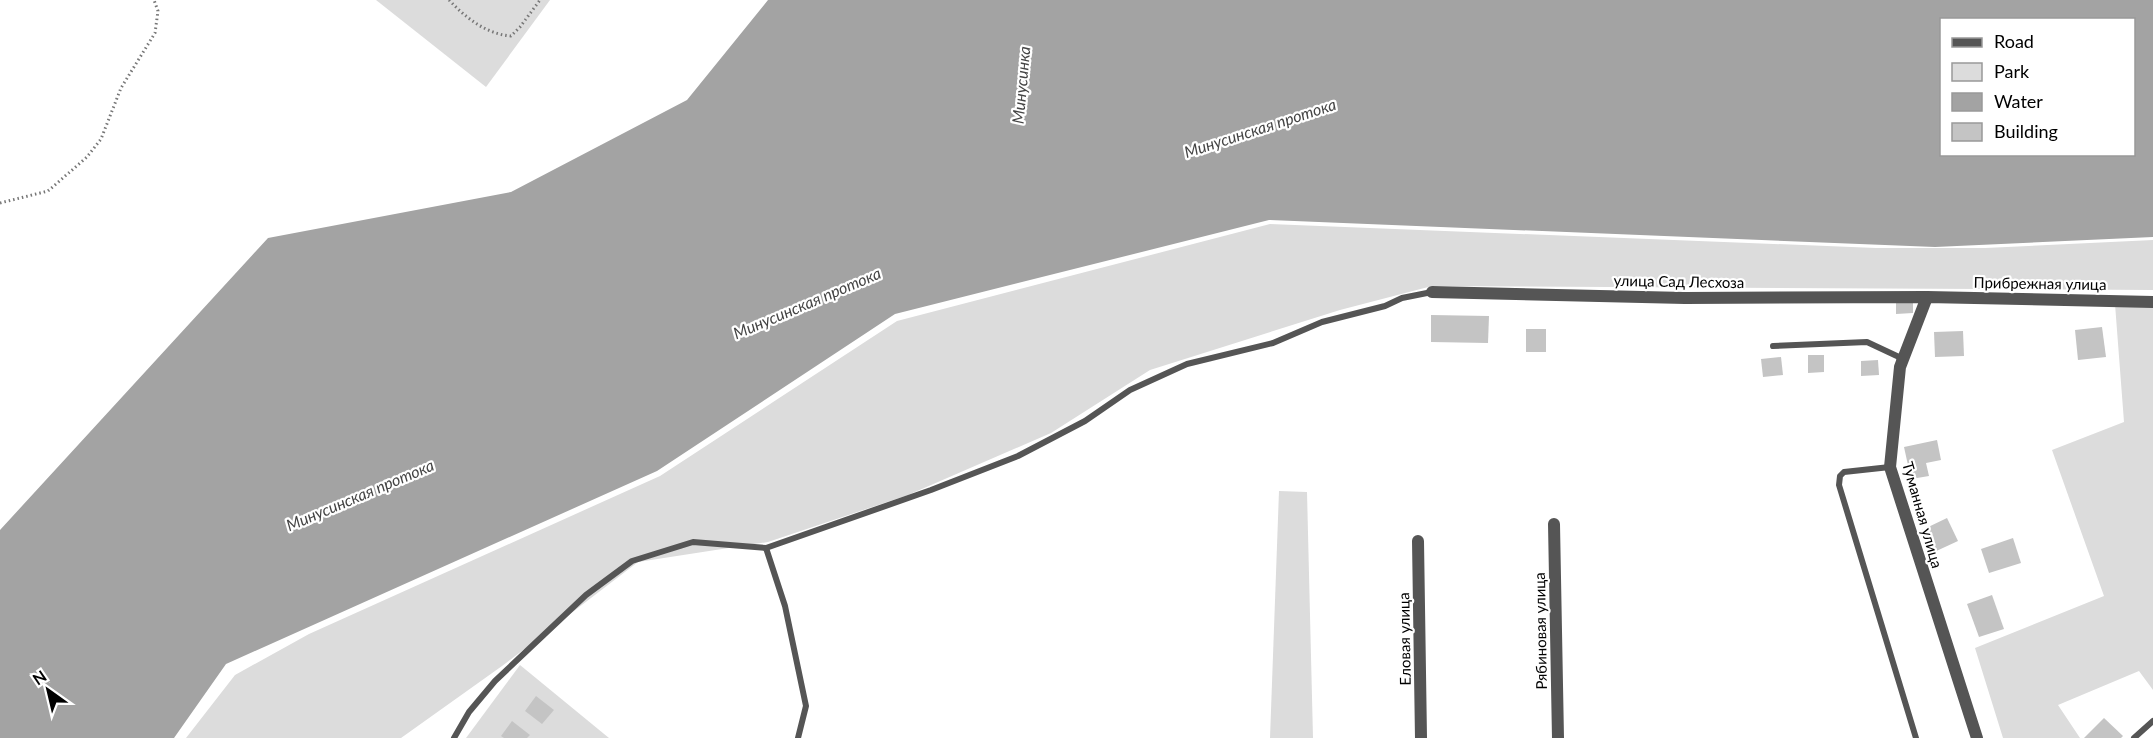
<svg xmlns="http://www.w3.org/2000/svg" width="2153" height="738" viewBox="0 0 2153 738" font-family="Lato,sans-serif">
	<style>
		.green { fill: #dcdcdc }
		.water { fill: #a3a3a3; fill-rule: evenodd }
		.building { fill: #c4c4c4 }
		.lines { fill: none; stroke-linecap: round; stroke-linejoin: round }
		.path { stroke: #777; stroke-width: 3; stroke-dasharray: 1.5 3; stroke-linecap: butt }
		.lane { stroke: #555; stroke-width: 6 }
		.street { stroke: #555; stroke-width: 12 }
		.labels { text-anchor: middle; stroke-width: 4.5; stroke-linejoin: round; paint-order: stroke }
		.street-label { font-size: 15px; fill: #000; stroke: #fff }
		.water-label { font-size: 16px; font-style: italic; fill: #444; stroke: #fff }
	</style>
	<rect width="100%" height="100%" fill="#fff"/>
	<!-- green -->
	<g class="green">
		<polygon points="376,0 550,0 486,87"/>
		<polygon points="1270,224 1876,248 1985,248 2153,240 2153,290 1432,286 1340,310 1150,370 1051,433 908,495 768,542 638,562 502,666 401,738 186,738 235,675 309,634 660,476 897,321"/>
		<polygon points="2115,304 2153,304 2153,690 2139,671 2058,705 2080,738 2003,738 1975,648 2104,596 2052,450 2124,422"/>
		<polygon points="1279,491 1307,492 1313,738 1270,738"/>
		<polygon points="520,665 609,738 466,738"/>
	</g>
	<!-- water -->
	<path class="water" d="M 768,0 L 2153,0 L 2153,237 L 1935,247 L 1269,220 L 895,314 L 657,471 L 226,664 L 174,738 L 0,738 L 0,530 L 268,238 L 511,192 L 687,100 ZM 1942,20 L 2134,20 L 2134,154 L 1942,154 Z"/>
	<!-- building -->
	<g class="building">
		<polygon points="1896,299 1913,299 1913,313 1896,314"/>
		<polygon points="1431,315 1489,316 1488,343 1431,342"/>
		<polygon points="2102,327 2106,357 2078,360 2075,330"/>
		<rect x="1526" y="329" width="20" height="23"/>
		<polygon points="1963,331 1964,356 1935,357 1934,332"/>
		<polygon points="1808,355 1824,355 1824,372 1808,373"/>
		<polygon points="1781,357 1783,375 1763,377 1761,359"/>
		<polygon points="1878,360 1879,375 1861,376 1861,361"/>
		<polygon points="1937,440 1941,460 1926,463 1929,476 1911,479 1904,447"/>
		<polygon points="1947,518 1958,541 1932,553 1922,530"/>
		<polygon points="2013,538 2021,563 1989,573 1981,549"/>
		<polygon points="1992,595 2004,629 1979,637 1967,604"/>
		<polygon points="536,696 554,710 542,724 525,711"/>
		<polygon points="2104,718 2123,736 2121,738 2084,738"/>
		<polygon points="512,721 530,735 527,738 504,738 501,736"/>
	</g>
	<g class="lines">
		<!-- path -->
		<g class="path">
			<path d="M 449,0 C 466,18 486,34 511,36 L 520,27 L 540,0"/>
			<polyline points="0,203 48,191 87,157 101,139 121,88 155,33 158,11 154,0"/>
		</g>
		<!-- lane -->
		<g class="lane">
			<polyline points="1773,346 1867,342 1899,357 1900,362"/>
			<polyline points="1890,467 1844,472 1840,476 1839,485 1916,738"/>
			<polyline points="766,548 931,490 1018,456 1085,421 1130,390 1187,364 1273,343 1322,322 1385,306 1402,298 1432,292"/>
			<polyline points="454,738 469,712 495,681 586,595 632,561 693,542 766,548 785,606 806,706 798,738"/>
			<polyline points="2134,738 2153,721"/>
		</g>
		<!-- street -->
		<g class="street">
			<polyline points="1432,292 1685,298 1927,297 2153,302"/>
			<polyline points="1927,297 1900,367 1890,467 1977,738"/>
			<polyline points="1554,524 1558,738"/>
			<polyline points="1418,541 1421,738"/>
		</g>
	</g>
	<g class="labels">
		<!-- street labels -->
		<g class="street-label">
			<text transform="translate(1679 282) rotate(1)" y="5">улица Сад Лесхоза</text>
			<text transform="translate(2040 284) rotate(1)" y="5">Прибрежная улица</text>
			<text transform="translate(1922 515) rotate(74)" y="5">Туманная улица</text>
			<text transform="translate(1541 631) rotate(-91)" y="5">Рябиновая улица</text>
			<text transform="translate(1405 639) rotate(-91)" y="5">Еловая улица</text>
		</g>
		<!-- water labels -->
		<g class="water-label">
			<text transform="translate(1021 85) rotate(-85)" y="6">Минусинка</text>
			<text transform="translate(1260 128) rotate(-18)" y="6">Минусинская протока</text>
			<text transform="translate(807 303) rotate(-23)" y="6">Минусинская протока</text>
			<text transform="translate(360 495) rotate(-23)" y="6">Минусинская протока</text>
		</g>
	</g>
	<!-- legend -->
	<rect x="1940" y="18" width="195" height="138" fill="#ffffff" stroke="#999999" stroke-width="1.5"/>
	<rect x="1952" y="38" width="30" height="9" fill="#555555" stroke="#999999" stroke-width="1.5"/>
	<text x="1994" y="48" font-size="18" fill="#000000">Road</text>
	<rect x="1952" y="63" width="30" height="18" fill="#dcdcdc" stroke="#999999" stroke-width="1.5"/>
	<text x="1994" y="78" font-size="18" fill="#000000">Park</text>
	<rect x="1952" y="93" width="30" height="18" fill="#a3a3a3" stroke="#999999" stroke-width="1.5"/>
	<text x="1994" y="108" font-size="18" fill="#000000">Water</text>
	<rect x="1952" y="123" width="30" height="18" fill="#c4c4c4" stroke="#999999" stroke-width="1.5"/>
	<text x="1994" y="138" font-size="18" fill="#000000">Building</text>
	<!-- north arrow -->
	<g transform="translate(48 690) rotate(326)" stroke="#ffffff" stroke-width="4.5" paint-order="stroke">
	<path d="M0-4.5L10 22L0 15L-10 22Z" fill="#000000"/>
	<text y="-9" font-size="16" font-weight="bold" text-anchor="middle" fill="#000000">N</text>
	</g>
</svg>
